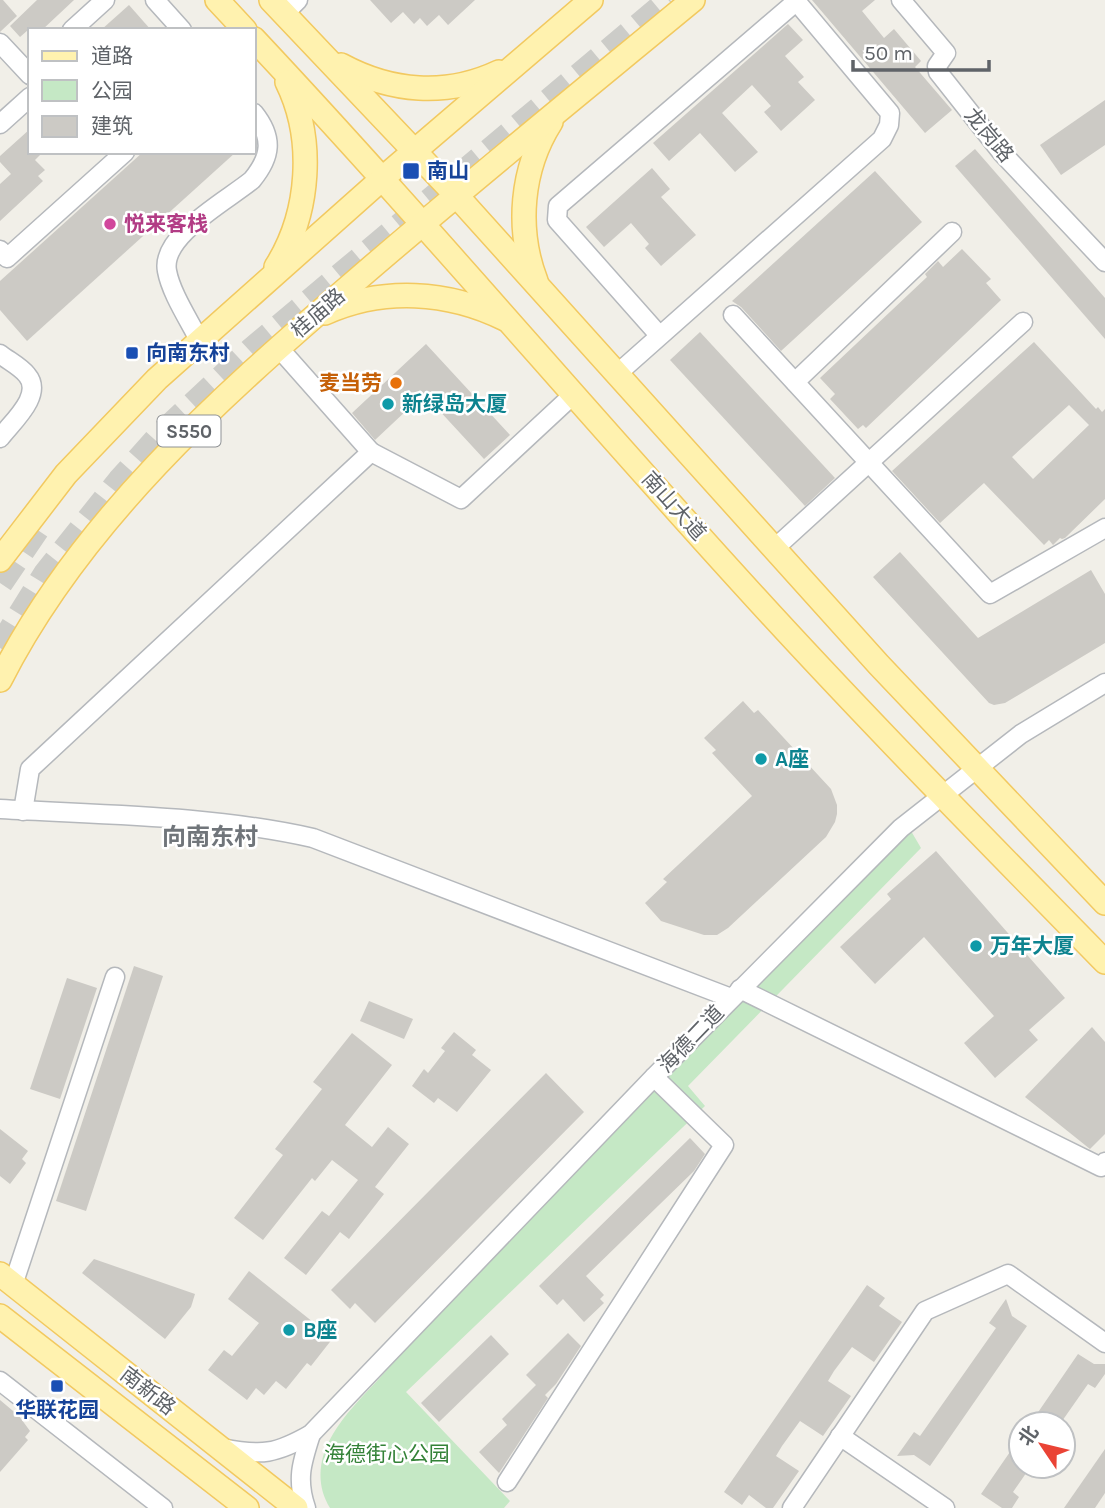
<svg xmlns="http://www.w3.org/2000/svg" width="1105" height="1508" viewBox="0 0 1105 1508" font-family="Karla,'Noto Sans SC',sans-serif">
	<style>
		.green { fill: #c5e8c5 }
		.building { fill: #cccac5; fill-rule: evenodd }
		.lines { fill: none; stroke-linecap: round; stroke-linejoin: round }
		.highway-tunnel { stroke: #ccccc8; stroke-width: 26; stroke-dasharray: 26 13; stroke-linecap: butt }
		.minor-casing { stroke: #b5b8bc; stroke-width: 21 }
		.major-casing { stroke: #f2c960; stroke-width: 26 }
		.minor { stroke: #fff; stroke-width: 18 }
		.major { stroke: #fff2af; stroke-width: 23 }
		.transit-dot { fill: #1a4fb4; stroke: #fff; stroke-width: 2.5 }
		.hotel-dot { fill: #d1479c; stroke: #fff; stroke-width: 2.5 }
		.food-dot { fill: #e8710a; stroke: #fff; stroke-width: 2.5 }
		.culture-dot { fill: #0f9aa8; stroke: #fff; stroke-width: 2.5 }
		.labels { text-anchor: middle; stroke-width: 5; stroke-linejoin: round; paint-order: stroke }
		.shield { fill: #fff; stroke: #8f9295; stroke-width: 2 }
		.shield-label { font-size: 19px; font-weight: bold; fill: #5f6368 }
		.street-label { font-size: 21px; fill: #5f6368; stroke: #fff }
		.transit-label { font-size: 21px; font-weight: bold; fill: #164399; stroke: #fff; text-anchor: start }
		.hotel-label { font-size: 21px; font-weight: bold; fill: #b23c85; stroke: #fff; text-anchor: start }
		.food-label { font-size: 21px; font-weight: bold; fill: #c56008; stroke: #fff; text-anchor: end }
		.culture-label { font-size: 21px; font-weight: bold; fill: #0d838f; stroke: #fff; text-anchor: start }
		.park-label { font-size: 21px; fill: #348238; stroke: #fff }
		.quarter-label { font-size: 24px; font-weight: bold; fill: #70757a; stroke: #fff }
	</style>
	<rect width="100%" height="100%" fill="#f1efe8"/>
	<!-- green -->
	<path class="green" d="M 911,831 L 921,848 L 688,1086 L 705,1106 L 406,1392 L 510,1501 L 504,1508 L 330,1508 C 315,1484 319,1457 333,1434 C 344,1415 362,1397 377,1381 C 413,1340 452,1301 489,1261 C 627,1115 768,972 911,831 Z"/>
	<!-- building -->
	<g class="building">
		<polygon points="0,0 3,0 17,16 0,32"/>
		<polygon points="37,0 74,0 42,30 28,30 20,37 10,26"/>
		<polygon points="370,0 475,0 448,25 439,15 427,26 420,18 414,24 403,12 391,23"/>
		<polygon points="812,0 875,0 862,11 884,38 894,29 921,61 915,67 952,110 925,133"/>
		<polygon points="129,5 151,30 101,30"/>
		<polygon points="788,24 803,40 785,56 804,77 798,82 815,100 781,131 764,112 771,106 752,85 722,113 758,152 735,172 700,133 669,161 653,143"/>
		<polygon points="1105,100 1105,145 1061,175 1040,145"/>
		<polygon points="30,129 30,152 43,152 35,160 45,170 38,176 43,181 0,221 0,184 11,174 0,162 0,156"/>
		<polygon points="975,149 1105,298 1105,339 955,166"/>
		<polygon points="143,152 236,152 27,341 0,310 0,281"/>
		<polygon points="652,168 670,189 661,197 696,235 661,266 645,248 649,244 631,223 604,247 586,227"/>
		<polygon points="875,171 922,222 781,351 741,307 732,301"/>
		<polygon points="962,249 991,279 986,283 1001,300 866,428 863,425 858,429 830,399 835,394 820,378 927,277 925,274 938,261 943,267"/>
		<polygon points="700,332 835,478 805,506 670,360"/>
		<path d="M 1034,342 L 1096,409 L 1098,407 L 1102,412 L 1105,409 L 1105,499 L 1065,538 L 1062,539 L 1060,538 L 1053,545 L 1049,540 L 1044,545 L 984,483 L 940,523 L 892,471 ZM 1069,405 L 1089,425 L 1033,479 L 1012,457 Z"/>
		<polygon points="426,344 510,435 484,459 424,394 375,440 352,413"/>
		<polygon points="900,552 978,638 1091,570 1105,594 1105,643 1005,703 994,705 989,703 873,577"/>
		<polygon points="743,701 754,713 758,710 831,789 837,805 837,814 835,822 826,837 728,928 717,935 704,935 661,921 645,903 667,882 663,879 752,796 712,753 716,750 704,738"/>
		<polygon points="936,851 1065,998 1029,1030 1038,1040 995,1078 964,1043 994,1016 924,937 875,984 840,947 891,899 887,894"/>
		<polygon points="134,966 163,976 86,1211 56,1201"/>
		<polygon points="67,978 97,988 60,1099 30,1089"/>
		<polygon points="369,1001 413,1019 404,1039 360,1021"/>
		<polygon points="1092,1027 1105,1042 1105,1134 1090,1149 1025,1097"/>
		<polygon points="454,1032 476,1050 472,1055 491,1070 457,1112 438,1098 434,1103 412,1086 424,1069 428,1073 445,1051 441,1048"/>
		<polygon points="352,1033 392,1065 345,1125 372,1147 388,1127 409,1144 375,1187 384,1194 349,1239 340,1232 306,1275 284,1258 322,1211 329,1216 358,1180 332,1160 315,1181 312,1178 263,1240 234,1218 283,1155 275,1149 322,1089 313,1082"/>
		<polygon points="546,1073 584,1112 375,1323 355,1303 350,1309 331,1290"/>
		<polygon points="0,1129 28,1151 22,1159 26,1163 10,1184 0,1176"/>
		<polygon points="690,1138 705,1154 694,1171 586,1276 604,1295 600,1299 604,1303 584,1322 563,1299 557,1305 539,1286"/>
		<polygon points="94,1259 195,1294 191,1307 165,1339 82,1273"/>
		<polygon points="249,1271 333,1338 311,1366 307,1363 286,1389 276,1381 264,1395 256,1388 247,1400 208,1370 224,1350 232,1356 259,1323 228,1299"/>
		<polygon points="867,1285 885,1298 879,1306 902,1322 874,1362 852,1347 834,1371 828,1381 851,1396 823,1436 800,1421 782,1446 776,1456 799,1471 773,1508 766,1508 749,1495 742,1505 724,1492"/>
		<polygon points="1006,1299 1012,1316 1027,1326 930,1466 914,1455 897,1456 914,1432 920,1436 996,1328 989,1323"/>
		<polygon points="568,1333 581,1346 556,1384 545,1395 548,1398 499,1473 479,1452 507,1425 502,1419 536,1385 526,1375"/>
		<polygon points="491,1335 509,1354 439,1422 421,1403"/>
		<polygon points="1078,1354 1094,1364 1105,1364 1105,1374 1095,1388 1088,1384 1060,1424 1030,1424"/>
		<polygon points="0,1400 19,1416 30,1431 25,1437 28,1440 0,1472"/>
		<polygon points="1021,1436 1021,1466 1031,1466 1013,1492 1019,1497 1012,1508 1002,1508 981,1494"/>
		<polygon points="1105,1449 1105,1493 1095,1508 1064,1508"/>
	</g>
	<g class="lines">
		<!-- highway-tunnel -->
		<g class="highway-tunnel">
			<polyline points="0,583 38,527"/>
			<polyline points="0,648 46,574 120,481 162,434 251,351 670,0"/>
		</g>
		<!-- minor casing -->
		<g class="minor-casing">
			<g id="minor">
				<polyline points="155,0 182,30"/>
				<polyline points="901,0 946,53 937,66 938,72 1002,153 1105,262"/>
				<polyline points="284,14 298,0"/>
				<polyline points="72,30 105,0"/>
				<polyline points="0,43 30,75"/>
				<polyline points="0,124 30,97"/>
				<polyline points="0,250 7,258 125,152"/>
				<polyline points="733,315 990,594 1105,528"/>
				<polyline points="659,335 557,220 558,206 798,0"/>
				<path d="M 199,340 C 189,320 171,293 167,271 C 160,236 228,200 252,180 C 271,157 274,138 254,113"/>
				<polyline points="278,347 371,452"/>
				<path d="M 0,354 C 9,361 21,367 27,375 C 44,395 12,422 0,438"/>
				<polyline points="617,374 882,139 889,125 890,113 796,1"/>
				<polyline points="795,382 952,232"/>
				<polyline points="775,548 1023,322"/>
				<path d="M 0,809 C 105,815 210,815 313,838 L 731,998"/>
				<polyline points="23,811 30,769 371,452 461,499 574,394"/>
				<polyline points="740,989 1101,1167 1105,1162"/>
				<polyline points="13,1285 115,977"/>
				<polyline points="0,1381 163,1508"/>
				<polyline points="840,1436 945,1508"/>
				<path d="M 222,1448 C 262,1456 276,1454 311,1434 L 654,1077 L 901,828 L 1021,734 L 1105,683"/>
				<polyline points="507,1482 724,1145 654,1077"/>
				<path d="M 306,1508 C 296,1479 302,1462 311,1434"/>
				<polyline points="792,1508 925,1311 1008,1274 1105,1343"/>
			</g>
		</g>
		<!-- major casing -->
		<g class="major-casing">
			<g id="major">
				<polyline points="217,0 245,30"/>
				<polyline points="271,0 456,195 879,665 1105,903"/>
				<path d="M 254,39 C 421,217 578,403 743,584 C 860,713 983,837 1105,962"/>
				<path d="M 341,65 C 391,92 446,97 499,72"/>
				<path d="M 276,267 C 310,213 315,139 287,82"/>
				<path d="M 536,281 C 516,229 521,169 551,122"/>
				<path d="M 325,313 C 383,287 448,291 505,319"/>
				<polyline points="0,560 66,474 157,379 383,178 591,0"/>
				<path d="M 0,680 C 81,521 219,398 352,284 C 464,187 579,94 693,0"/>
				<polyline points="0,1274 296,1508"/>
				<polyline points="0,1316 247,1508"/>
			</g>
		</g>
		<!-- minor -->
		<use href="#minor" class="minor"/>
		<!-- major -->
		<use href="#major" class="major"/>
	</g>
	<!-- markers -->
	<g class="transit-dot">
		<rect x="402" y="162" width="18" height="18" rx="3.5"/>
		<rect x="125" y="346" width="14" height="14" rx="3.5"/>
		<rect x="50" y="1379" width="14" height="14" rx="3.5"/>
	</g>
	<circle class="hotel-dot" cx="110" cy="224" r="7"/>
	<circle class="food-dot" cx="396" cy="383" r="7"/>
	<g class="culture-dot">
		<circle cx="388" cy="404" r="7"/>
		<circle cx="761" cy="759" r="7"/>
		<circle cx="976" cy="946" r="7"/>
		<circle cx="289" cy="1330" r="7"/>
	</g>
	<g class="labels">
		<!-- shield labels -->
		<rect class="shield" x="157.5" y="415.5" width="63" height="31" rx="5"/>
		<g class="shield-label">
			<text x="189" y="438">S550</text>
		</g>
		<!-- street labels -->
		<g class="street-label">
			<text transform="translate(989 135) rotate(50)" y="7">龙岗路</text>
			<text transform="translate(318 313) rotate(-41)" y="7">桂庙路</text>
			<text transform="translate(674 506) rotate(48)" y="7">南山大道</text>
			<text transform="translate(691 1039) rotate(-46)" y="7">海德二道</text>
			<text transform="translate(148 1391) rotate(38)" y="7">南新路</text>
		</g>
		<!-- transit labels -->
		<g class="transit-label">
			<text x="427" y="178">南山</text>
			<text x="146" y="360">向南东村</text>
			<text x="57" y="1417" text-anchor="middle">华联花园</text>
		</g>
		<!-- hotel labels -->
		<g class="hotel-label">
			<text x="124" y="231">悦来客栈</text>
		</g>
		<!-- food labels -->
		<g class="food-label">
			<text x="382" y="390">麦当劳</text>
		</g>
		<!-- culture labels -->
		<g class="culture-label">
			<text x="402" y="411">新绿岛大厦</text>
			<text x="775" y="766">A座</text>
			<text x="990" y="953">万年大厦</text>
			<text x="303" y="1337">B座</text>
		</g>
		<!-- park labels -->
		<g class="park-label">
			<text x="387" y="1461">海德街心公园</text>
		</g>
		<!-- quarter labels -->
		<g class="quarter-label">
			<text x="210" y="845">向南东村</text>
		</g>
	</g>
	<!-- legend -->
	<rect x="28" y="28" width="228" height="126" fill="#ffffff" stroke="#bfc1c3" stroke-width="2"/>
	<rect x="42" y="51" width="35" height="10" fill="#fff2af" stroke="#bfc1c3" stroke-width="2"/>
	<text x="91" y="63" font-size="21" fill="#5f6368">道路</text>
	<rect x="42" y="80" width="35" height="21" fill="#c5e8c5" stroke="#bfc1c3" stroke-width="2"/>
	<text x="91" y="98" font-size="21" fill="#5f6368">公园</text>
	<rect x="42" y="116" width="35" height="21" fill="#cccac5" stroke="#bfc1c3" stroke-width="2"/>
	<text x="91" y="133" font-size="21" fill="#5f6368">建筑</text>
	<!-- north arrow -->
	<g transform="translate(1042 1445) rotate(305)"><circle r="33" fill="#ffffff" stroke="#bfc1c3" stroke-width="2"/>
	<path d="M0-5L12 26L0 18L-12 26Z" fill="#ea4335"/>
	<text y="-10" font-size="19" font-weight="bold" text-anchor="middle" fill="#5f6368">北</text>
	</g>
	<!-- scale -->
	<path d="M853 60v10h136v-10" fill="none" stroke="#5f6368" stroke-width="3.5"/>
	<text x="864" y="60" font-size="21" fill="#5f6368" stroke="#ffffff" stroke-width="5" paint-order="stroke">50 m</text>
</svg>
